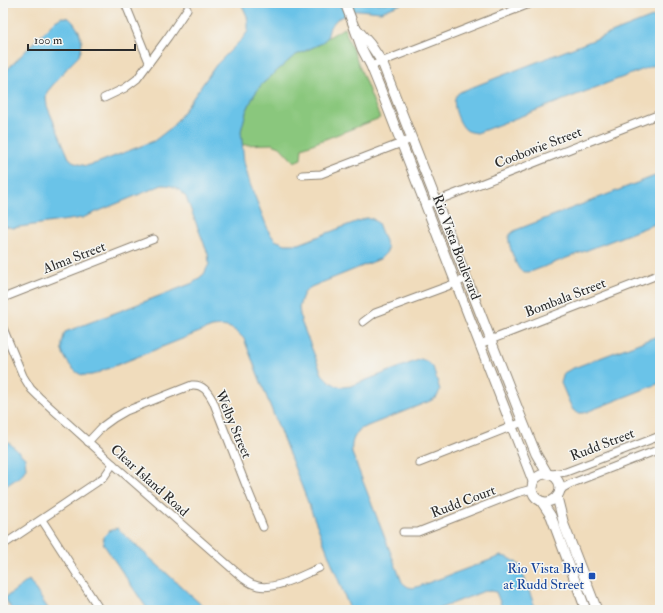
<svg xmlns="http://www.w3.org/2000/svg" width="663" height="613" viewBox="0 0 663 613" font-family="'IM FELL Double Pica',serif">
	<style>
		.green { fill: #8ac77d; stroke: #5a7954 }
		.water { fill: #6ac3e8; stroke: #4a778a }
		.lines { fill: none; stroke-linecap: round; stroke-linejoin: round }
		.street-casing { stroke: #8e8474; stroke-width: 9 }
		.secondary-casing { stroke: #8e8474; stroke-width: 11 }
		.street { stroke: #fff; stroke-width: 7 }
		.secondary { stroke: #fff; stroke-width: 9 }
		.transit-dot { fill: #1a4fb4; stroke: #f6f6f2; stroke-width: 1.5 }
		.labels { text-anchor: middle; stroke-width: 3; stroke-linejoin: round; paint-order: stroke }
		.street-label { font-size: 14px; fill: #2b2b2b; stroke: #f6f6f2 }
		.transit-label { font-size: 14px; fill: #164399; stroke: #f6f6f2; text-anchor: end }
	</style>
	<rect width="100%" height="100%" fill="#f6f6f2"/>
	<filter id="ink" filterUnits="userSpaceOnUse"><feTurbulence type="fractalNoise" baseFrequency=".025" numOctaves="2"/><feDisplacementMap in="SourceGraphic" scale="8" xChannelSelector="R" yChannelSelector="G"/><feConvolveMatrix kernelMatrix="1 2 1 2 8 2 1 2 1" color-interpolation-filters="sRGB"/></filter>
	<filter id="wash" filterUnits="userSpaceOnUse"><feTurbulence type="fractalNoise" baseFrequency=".012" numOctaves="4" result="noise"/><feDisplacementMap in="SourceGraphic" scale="16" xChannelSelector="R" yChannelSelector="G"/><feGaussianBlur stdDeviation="0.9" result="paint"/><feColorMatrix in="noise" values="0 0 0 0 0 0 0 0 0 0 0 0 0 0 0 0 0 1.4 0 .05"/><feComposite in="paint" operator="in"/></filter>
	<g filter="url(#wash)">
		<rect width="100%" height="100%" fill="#f0dcbc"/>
		<!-- green -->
		<polygon class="green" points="344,28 380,118 302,148 301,159 294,162 280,147 272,144 242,145 241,131 246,112 254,95 261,85 294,56 320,44 327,38"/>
		<!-- water -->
		<g class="water">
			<path d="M 241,3 L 404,3 L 381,12 L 358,10 L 337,19 L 330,27 L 327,38 L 320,44 L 294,56 L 261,85 L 254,95 L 246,112 L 241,131 L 244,162 L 250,184 L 269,232 L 275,240 L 285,244 L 299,244 L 366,218 L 373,219 L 378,223 L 388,249 L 386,253 L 380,259 L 311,287 L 304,293 L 301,300 L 299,308 L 301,321 L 322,374 L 329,381 L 337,386 L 343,387 L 351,386 L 421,359 L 428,362 L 433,367 L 440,390 L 437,397 L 430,401 L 360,429 C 353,438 351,442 352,453 L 402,582 C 407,587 410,589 417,587 L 501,556 C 509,557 514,560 520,566 L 536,610 L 503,610 L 496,592 L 487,590 L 436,610 L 346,610 L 349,607 L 244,339 C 233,327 227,325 212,327 L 92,375 C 89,375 86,376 83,375 C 74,374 65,359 62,351 C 61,346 63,338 65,332 L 193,283 L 204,274 L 209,264 L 208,254 L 186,197 C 178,188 174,185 162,185 L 82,218 L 12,228 L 3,225 L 3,74 L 55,21 L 62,17 L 69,18 L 73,22 L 79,31 L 82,42 L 81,51 L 77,58 L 68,67 L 47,92 L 46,98 L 47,106 L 69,158 L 75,163 L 86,166 L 97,163 L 154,141 L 172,127 L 179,118 L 216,65 L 243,38 L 248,31 L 248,23 L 247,16 Z"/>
			<path d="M 660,14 L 660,63 L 477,133 C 472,132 468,132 465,129 C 459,123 451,104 456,96 C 457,94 459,93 460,92 Z"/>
			<path d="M 660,174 L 660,222 L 533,271 C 529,272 524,273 520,270 C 516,266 507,242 509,237 C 510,233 513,232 516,230 Z"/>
			<polygon points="660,335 660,383 584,413 578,413 573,410 570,404 561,383 564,373 571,369"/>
			<polygon points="3,437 25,458 26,468 22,475 3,488"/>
			<polygon points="117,528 207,610 148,610 104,545 103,537 109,531"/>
			<polygon points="29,580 49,610 12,610 5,598"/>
		</g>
	</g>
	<g filter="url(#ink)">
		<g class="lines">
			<!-- street casing -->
			<g class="street-casing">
				<g id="street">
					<polyline points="125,3 149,62"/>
					<polyline points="371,66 532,3"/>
					<polyline points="104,98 125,88 137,79 168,37 187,9"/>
					<polyline points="302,175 321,174 412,139"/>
					<polyline points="426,205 660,114"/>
					<polyline points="3,298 154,239"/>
					<polyline points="363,322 375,313 456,283 467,278"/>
					<path d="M 3,328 L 23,376 L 31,389 L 39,397 L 113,464 L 244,579 C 248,582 253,585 258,586 C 276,590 302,575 319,568"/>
					<polyline points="480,344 660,274"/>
					<path d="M 88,442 L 103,426 L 114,418 L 126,411 L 192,385 C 203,384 208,392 213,401 L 245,483 L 263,527"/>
					<polyline points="419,463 523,422"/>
					<polyline points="552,474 566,472 660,436"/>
					<polyline points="560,492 563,488 570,484 660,449"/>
					<polyline points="42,520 100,610"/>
					<polyline points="403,532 418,532 517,493 532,489"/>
					<polyline points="3,545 97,482 104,477 113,464"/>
				</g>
			</g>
			<!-- secondary casing -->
			<g class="secondary-casing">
				<g id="secondary">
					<polyline points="345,3 353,24 362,49 371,66 380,88 533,481"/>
					<polyline points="357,29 370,44 382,62 412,139 523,422 536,454 547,473"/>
					<circle cx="546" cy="488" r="14"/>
					<polyline points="557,497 564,525 597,610"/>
					<polyline points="541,501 551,516 586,610"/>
				</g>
			</g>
			<!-- street -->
			<use href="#street" class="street"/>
			<!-- secondary -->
			<use href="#secondary" class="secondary"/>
		</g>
	</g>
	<!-- markers -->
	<rect class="transit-dot" x="588" y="572" width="8" height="8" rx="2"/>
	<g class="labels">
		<!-- street labels -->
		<g class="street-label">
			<text transform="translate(538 147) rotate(-21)" y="5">Coobowie Street</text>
			<text transform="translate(457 247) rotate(69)" y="5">Rio Vista Boulevard</text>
			<text transform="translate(74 257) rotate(-21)" y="5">Alma Street</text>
			<text transform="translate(565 297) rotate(-21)" y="5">Bombala Street</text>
			<text transform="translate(234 424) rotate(67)" y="5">Welby Street</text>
			<text transform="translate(602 444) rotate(-21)" y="5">Rudd Street</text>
			<text transform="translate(150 480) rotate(42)" y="5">Clear Island Road</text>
			<text transform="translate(463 501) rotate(-21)" y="5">Rudd Court</text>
		</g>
		<!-- transit labels -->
		<g class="transit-label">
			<text x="584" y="573">Rio Vista Bvd<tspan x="584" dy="16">at Rudd Street</tspan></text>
		</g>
	</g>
	<!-- margin -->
	<rect width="663" height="613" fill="none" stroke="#f6f6f2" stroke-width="16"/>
	<!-- scale -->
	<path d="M28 44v6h107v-6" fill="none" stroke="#2b2b2b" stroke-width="2"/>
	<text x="34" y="44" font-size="12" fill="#2b2b2b" stroke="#f6f6f2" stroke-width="3" paint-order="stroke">100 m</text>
</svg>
